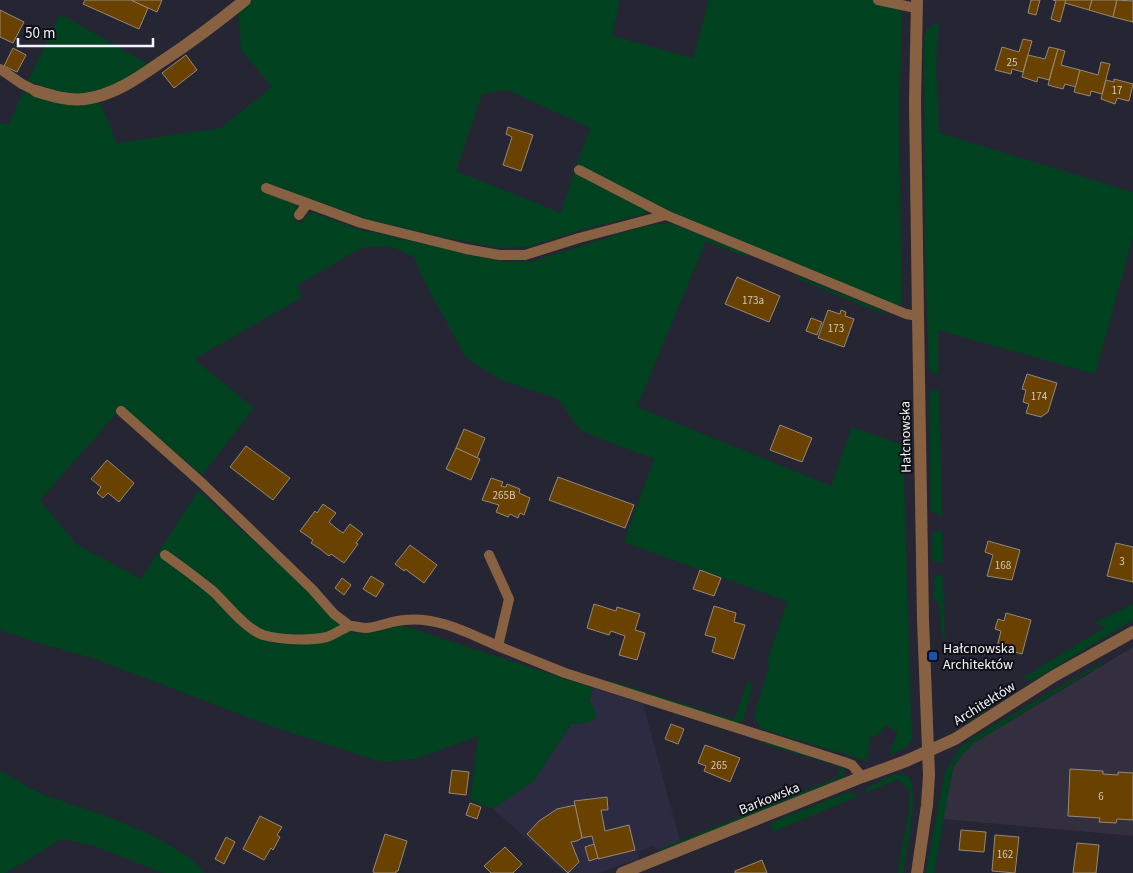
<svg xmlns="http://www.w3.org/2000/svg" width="1133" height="873" viewBox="0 0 1133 873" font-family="'Source Sans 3',sans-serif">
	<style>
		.commercial { fill: #332f3f }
		.built { fill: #2d2b41 }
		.green { fill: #004220 }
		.building { fill: #694201; stroke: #968878 }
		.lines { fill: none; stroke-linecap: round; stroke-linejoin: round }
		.service { stroke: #886143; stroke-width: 10 }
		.minor { stroke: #886143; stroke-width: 12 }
		.tertiary { stroke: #886143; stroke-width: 12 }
		.transit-dot { fill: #1a4fb4; stroke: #0f0f15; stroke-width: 2 }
		.labels { text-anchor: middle; stroke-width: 4; stroke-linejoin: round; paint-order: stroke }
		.number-label { font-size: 11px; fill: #d1c8bf }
		.street-label { font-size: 14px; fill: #f4f4fe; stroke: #0f0f15 }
		.poi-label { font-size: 14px; fill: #f4f4fe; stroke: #0f0f15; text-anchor: start }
	</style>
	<rect width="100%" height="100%" fill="#252534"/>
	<!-- commercial -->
	<polygon class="commercial" points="1133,647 1133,836 943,819 953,768 960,757 974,743"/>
	<!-- built -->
	<polygon class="built" points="593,688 643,704 680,841 658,850 653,846 637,852 639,859 599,873 565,873 493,809 534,781 571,724 588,723 595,709 589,700"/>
	<!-- green -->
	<g class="green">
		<path d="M 252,0 L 620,0 L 612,36 L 693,58 L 709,0 L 902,0 L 899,121 L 902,305 L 891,304 L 665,209 L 576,166 L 590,128 L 507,90 L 482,94 L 456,171 L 561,213 L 574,172 L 647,209 L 646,214 L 584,229 L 527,247 L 501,248 L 441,237 L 366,219 L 265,182 L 262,191 L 295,204 L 297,208 L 293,220 L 301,223 L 308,214 L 312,212 L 358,229 L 505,262 L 530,262 L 644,226 L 670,223 L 748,254 L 746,257 L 706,241 L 637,407 L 831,486 L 852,427 L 903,445 L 912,739 L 909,744 L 903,749 L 889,755 L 898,732 L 885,725 L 880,733 L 870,738 L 867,761 L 761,729 L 754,716 L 770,663 L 767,662 L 787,601 L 624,542 L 654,459 L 581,431 L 558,399 L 501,380 L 466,358 L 423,279 L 414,257 L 390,246 L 361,248 L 298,285 L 301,298 L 194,359 L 254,408 L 202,475 L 122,407 L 40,500 L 76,544 L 141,579 L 199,490 C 232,524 269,553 303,586 C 317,599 334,626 353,632 C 368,637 386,629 401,625 L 593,688 L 589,700 L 595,709 L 596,718 L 588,723 L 571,724 L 534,781 L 493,809 L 470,800 L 478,736 L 416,759 L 382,762 L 279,729 L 92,658 L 38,643 L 0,630 L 0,123 L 9,124 L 23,92 L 64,104 L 100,103 L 117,143 L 221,128 L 272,87 L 241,50 L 238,11 Z"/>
		<path d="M 60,14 L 148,64 C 121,82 92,101 58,92 C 48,89 38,84 28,81 Z"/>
		<polygon points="939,22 936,64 939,133 1133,192 1133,237 1095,374 938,330 938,375 929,369 925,251 924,35 927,29"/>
		<polygon points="800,277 881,310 887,316 795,278"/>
		<polygon points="939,389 939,391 942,516 931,511 929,392"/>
		<polygon points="942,530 943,564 932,560 932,533"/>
		<polygon points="943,575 943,580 945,638 942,637 939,603 934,599 934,577"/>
		<polygon points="1133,604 1133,620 1039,677 1030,680 1023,678 1105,627 1094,623"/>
		<polygon points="1102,662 1103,664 974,743 960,757 953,768 934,873 926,873 945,772 960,748 974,737"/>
		<polygon points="611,681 734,720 748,681 752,686 743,721 737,724 610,684"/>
		<polygon points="1013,684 1012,693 967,723 961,716"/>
		<polygon points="766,742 842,765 845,775 843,778 662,851 658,850 839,777 839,766 764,744"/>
		<path d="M 0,770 C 15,780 31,789 47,796 C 92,812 138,824 178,851 C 189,857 197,862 204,873 L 163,873 L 92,845 L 62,839 L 6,873 L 0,873 Z"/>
		<path d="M 900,774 L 909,777 C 920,793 906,853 903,873 L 898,873 L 909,811 L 910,791 L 898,779 L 866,793 L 865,789 L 892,775 Z"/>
		<polygon points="846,793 856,794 859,796 773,832 770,823"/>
	</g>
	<!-- building -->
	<g class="building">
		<polygon points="85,0 131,0 148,8 139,29 83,4"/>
		<polygon points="131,0 162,0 157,12"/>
		<polygon points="1031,0 1040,0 1036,15 1028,13"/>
		<polygon points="1053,0 1066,0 1060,22 1051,19 1056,1"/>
		<polygon points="1066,0 1092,0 1089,10 1065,3"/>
		<polygon points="1092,0 1117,0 1113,17 1089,10"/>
		<polygon points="1117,0 1133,1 1133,22 1113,17"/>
		<polygon points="0,10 24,22 13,43 0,37"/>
		<polygon points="1023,39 1032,41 1023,72 1012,69 1011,74 995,70 1002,47 1019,52"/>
		<polygon points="1049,47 1058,49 1049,80 1038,77 1037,82 1022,77 1028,55 1045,59"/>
		<polygon points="13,48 26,55 17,72 4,66"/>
		<polygon points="1058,49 1065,51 1061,65 1080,70 1076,87 1065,84 1063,89 1048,85"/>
		<polygon points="186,55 197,70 174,88 162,73"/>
		<polygon points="1101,62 1110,64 1102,94 1091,91 1090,96 1074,92 1080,70 1098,75"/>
		<polygon points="1114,79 1133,84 1129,101 1117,98 1115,104 1101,99 1106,80 1114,82"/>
		<polygon points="508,127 533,135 521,171 503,165 512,137 506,134"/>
		<polygon points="737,277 780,296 769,322 725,304"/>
		<polygon points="828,310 840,314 841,310 846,312 845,316 854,319 844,347 818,338"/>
		<polygon points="811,318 822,322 817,335 806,331"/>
		<polygon points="1027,374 1057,383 1048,412 1041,417 1026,413 1029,404 1023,402 1026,390 1022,389"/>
		<polygon points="780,425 812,438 802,462 770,450"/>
		<polygon points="464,429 485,438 477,458 456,448"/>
		<polygon points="246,446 290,478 273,500 230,467"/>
		<polygon points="456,448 480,459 471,480 446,469"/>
		<polygon points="107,460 134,483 119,502 108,493 103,498 97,493 101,487 91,479"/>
		<polygon points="558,477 634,505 625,528 549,500"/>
		<polygon points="491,478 503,482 501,486 506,487 507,484 520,489 519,493 530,498 524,515 520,513 518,518 510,514 508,517 496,512 499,505 482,500"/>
		<polygon points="323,504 336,513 329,522 336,528 343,533 350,524 363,534 356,543 358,544 344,563 331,554 329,556 320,549 311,543 313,540 300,531 315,511 317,513"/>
		<polygon points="988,541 1020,550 1012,580 987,576 993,555 985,552"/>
		<polygon points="1116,543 1133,547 1133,582 1107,576"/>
		<polygon points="410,545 437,565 424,583 405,569 404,571 395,564"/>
		<polygon points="700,570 721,578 714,596 693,589"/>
		<polygon points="371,576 384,584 376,597 363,589"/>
		<polygon points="342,578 351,585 344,595 335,588"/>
		<polygon points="594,604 616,611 617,607 640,614 635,630 645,633 637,660 619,655 625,636 611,631 609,635 587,628"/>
		<polygon points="714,606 736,613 734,622 745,625 734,659 712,652 716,638 705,635"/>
		<polygon points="1006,613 1031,620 1022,654 997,647 1001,631 995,629 998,619 1004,621"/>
		<polygon points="671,724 684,729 678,744 665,739"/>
		<polygon points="705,745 740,758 730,782 704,771 706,766 698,763"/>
		<polygon points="1070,769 1103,771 1103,774 1118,775 1118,772 1133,773 1133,820 1117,819 1116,823 1099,822 1100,818 1068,816"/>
		<polygon points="452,770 469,772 466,795 449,793"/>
		<polygon points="607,797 608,810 601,810 605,831 629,825 635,850 598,859 592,836 582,838 574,801"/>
		<polygon points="470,803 481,807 477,819 466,815"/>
		<polygon points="575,805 582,838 577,841 571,842 579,862 568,873 527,834 539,821 557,809"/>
		<polygon points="260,816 282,827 277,835 280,837 273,850 271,848 264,860 243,849"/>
		<polygon points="961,830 986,832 984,852 959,850"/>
		<polygon points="385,834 407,841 398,871 396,871 396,873 374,873 373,871"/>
		<polygon points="995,835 1019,837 1015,873 992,871"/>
		<polygon points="226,837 235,842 224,864 215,859"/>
		<polygon points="1077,843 1099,845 1096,873 1073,873"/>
		<polygon points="594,844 598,858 589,861 585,847"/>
		<polygon points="505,847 522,864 513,873 491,873 484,866"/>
		<polygon points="762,860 767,873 735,873 735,871"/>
	</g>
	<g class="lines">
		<!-- service -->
		<g class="service">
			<polyline points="878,0 916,8"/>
			<polyline points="0,69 22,84 36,91"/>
			<polyline points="579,170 666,215 906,314 918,316"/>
			<polyline points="266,188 361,223 466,249 499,255 525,255 579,238 666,215"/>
			<polyline points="299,215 307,204"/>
			<polyline points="121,411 203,484 312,589 334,614 350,626"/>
			<path d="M 165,555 C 182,567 198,579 214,592 C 227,605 246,629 263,635 C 282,640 308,641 327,637 C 334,635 346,626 351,626 C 356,626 361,628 366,628 C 379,627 391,621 404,620 C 437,616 468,633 498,646"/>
			<polyline points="489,555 509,599 498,646 565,673 844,762 852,765 862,777"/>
		</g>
		<!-- minor -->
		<g class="minor">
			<path d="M 36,91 C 52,96 68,101 85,99 C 114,95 138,78 161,62 C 190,43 218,22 245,0"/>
			<polyline points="622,873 862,777 906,761 955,739 1054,676 1133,632"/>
		</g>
		<!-- tertiary -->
		<polyline class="tertiary" points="917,873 927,805 929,775 923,620 918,316 915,102 917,0"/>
	</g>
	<!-- markers -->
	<rect class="transit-dot" x="928" y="651" width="10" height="10" rx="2.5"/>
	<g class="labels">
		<!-- number labels -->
		<g class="number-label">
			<text x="1012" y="66">25</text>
			<text x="1117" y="94">17</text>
			<text x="753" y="304">173a</text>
			<text x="836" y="332">173</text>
			<text x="1039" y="400">174</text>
			<text x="504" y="499">265B</text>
			<text x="1122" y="565">3</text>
			<text x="1003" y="569">168</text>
			<text x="719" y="769">265</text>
			<text x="1101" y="800">6</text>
			<text x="1005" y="858">162</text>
		</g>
		<!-- street labels -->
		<g class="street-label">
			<text transform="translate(905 437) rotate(-91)" y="5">Hałcnowska</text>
			<text transform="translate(984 703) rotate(-32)" y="5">Architektów</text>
			<text transform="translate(769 798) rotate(-22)" y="5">Barkowska</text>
		</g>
		<!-- poi labels -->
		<g class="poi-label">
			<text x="943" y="653">Hałcnowska<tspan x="943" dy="16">Architektów</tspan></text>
		</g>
	</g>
	<!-- scale -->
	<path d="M18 38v8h135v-8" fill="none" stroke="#f4f4fe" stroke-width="2.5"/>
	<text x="25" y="38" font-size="15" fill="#f4f4fe" stroke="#0f0f15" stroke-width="4" paint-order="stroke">50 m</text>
</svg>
